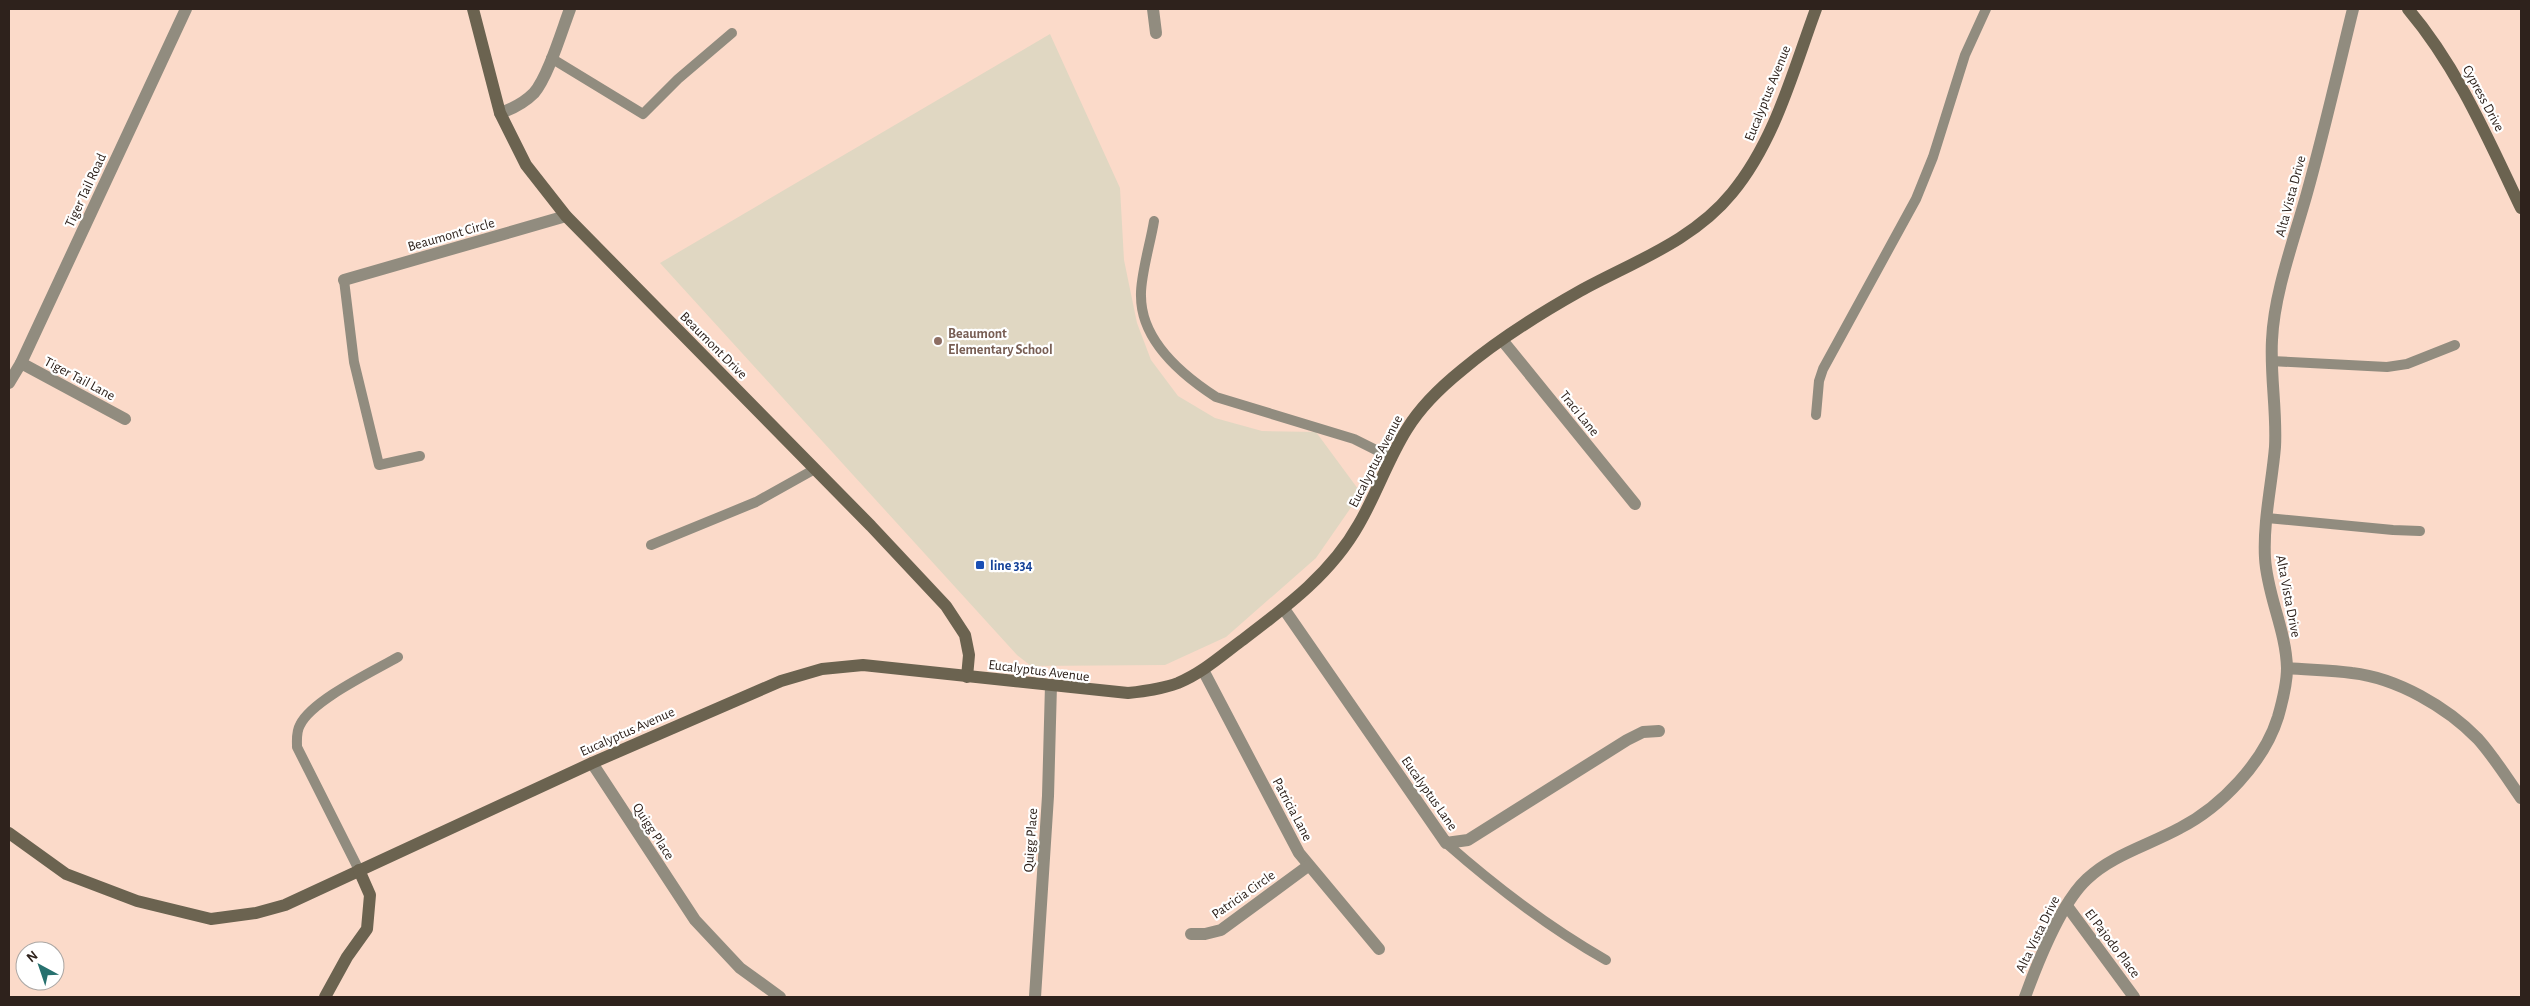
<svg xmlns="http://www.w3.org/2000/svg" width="2530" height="1006" viewBox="0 0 2530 1006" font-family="'Alegreya Sans',sans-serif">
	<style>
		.education { fill: #e0d7c2 }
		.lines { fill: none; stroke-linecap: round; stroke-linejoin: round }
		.lane { stroke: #918c7f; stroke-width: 10 }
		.street { stroke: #918c7f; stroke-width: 12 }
		.secondary { stroke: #6b6350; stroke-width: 12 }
		.education-dot { fill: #8d6e63; stroke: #fff; stroke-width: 2 }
		.transit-dot { fill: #1a4fb4; stroke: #fff; stroke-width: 2 }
		.labels { text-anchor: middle; stroke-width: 4.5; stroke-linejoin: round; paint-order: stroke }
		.street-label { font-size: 14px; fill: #2e221c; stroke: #fff }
		.education-label { font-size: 14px; font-weight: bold; fill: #785e54; stroke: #fff; text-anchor: start }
		.transit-label { font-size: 14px; font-weight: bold; fill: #164399; stroke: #fff; text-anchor: start }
	</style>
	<rect width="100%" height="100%" fill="#fbdac9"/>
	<!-- education -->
	<polygon class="education" points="1050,34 1120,188 1124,260 1137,323 1151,360 1178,396 1215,418 1262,431 1316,432 1361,493 1316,558 1226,637 1165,665 1031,666 1017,655 660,263"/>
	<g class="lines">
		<!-- lane -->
		<g class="lane">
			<polyline points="551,58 643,114 678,79 732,33"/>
			<path d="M 1154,221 C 1151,241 1140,277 1141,296 C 1141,341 1182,375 1216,397 L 1354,439 L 1392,458"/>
			<polyline points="344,280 354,362 379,465 420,456"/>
			<polyline points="2271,361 2387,367 2407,364 2455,345"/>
			<polyline points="1816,415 1819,381 1823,369 1916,199 1933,157 1965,55 1986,9"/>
			<polyline points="2267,518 2393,530 2420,531"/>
			<polyline points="651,545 756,502 815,469"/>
			<path d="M 1446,843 C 1496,887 1548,927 1606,960"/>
			<path d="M 359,870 L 297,747 C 297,739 296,732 300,725 C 312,700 374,671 398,657"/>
		</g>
		<!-- street -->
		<g class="street">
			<polyline points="1153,9 1156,33"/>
			<path d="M 500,113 C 512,109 525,102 534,93 C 548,77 562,30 570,9"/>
			<polyline points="344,280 566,216"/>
			<polyline points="1502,340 1635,504"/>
			<polyline points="21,363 125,419"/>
			<polyline points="9,383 21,363 186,9"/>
			<polyline points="1284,609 1446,843 1468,840 1627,740 1643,732 1659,731"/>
			<path d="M 2287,668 C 2308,670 2330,670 2352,673 C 2397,678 2447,707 2478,739 C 2494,757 2507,778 2521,798"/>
			<polyline points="1203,670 1299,853 1379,949"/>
			<polyline points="592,763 695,920 740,968 780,997"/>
			<polyline points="2067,906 2134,997"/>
			<polyline points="1191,934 1205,934 1221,930 1308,866"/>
			<polyline points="1035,997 1048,796 1051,685"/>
			<path d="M 2025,997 C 2037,964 2061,903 2087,879 C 2112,855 2149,845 2180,828 C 2221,807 2264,762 2278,717 C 2282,703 2287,683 2287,668 C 2286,630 2267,595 2265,558 C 2263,521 2272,483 2275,447 C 2277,411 2270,376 2272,340 C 2274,293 2294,240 2307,193 C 2324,132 2338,70 2353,9"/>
		</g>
		<!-- secondary -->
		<g class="secondary">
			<polyline points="473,9 500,113 526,165 566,216 871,526 946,606 965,635 969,655 967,677"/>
			<path d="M 2408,9 C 2458,68 2488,139 2521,208"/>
			<path d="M 9,833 L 66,874 L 137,901 L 211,919 L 256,913 L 285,905 L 592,763 L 781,681 L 822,669 L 863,665 L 1128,693 C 1145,691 1162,689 1178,683 C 1202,673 1221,656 1241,641 C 1286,607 1331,574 1359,524 C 1377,493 1388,459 1407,429 C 1421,406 1441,387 1462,370 C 1498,340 1539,314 1580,291 C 1633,262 1693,241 1732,193 C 1775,141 1793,71 1816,9"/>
			<polyline points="325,997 347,957 367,929 370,895 359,870"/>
		</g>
	</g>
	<!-- markers -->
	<circle class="education-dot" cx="938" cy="341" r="5"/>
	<rect class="transit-dot" x="975" y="560" width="10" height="10" rx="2.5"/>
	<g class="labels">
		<!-- street labels -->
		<g class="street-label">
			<text transform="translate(1767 93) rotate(-68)" y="5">Eucalyptus Avenue</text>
			<text transform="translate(2484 98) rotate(62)" y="5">Cypress Drive</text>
			<text transform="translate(85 190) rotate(-65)" y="5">Tiger Tail Road</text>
			<text transform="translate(2290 196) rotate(-75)" y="5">Alta Vista Drive</text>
			<text transform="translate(451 234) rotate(-16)" y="5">Beaumont Circle</text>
			<text transform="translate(714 345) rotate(45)" y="5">Beaumont Drive</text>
			<text transform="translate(80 378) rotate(28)" y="5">Tiger Tail Lane</text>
			<text transform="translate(1580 413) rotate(51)" y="5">Traci Lane</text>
			<text transform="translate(1375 461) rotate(-63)" y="5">Eucalyptus Avenue</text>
			<text transform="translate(2289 596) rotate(79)" y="5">Alta Vista Drive</text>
			<text transform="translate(1039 670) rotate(7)" y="5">Eucalyptus Avenue</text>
			<text transform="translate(627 731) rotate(-24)" y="5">Eucalyptus Avenue</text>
			<text transform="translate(1430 793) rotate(55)" y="5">Eucalyptus Lane</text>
			<text transform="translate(1293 809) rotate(62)" y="5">Patricia Lane</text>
			<text transform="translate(654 831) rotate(57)" y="5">Quigg Place</text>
			<text transform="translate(1030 840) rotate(-86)" y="5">Quigg Place</text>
			<text transform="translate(1243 894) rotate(-35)" y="5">Patricia Circle</text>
			<text transform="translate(2037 934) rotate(-64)" y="5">Alta Vista Drive</text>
			<text transform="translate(2113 943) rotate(53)" y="5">El Pajodo Place</text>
		</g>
		<!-- education labels -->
		<g class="education-label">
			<text x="948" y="338">Beaumont<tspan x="948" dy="16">Elementary School</tspan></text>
		</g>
		<!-- transit labels -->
		<g class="transit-label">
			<text x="990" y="570">line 334</text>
		</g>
	</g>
	<!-- border -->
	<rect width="2530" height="1006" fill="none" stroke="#2e221c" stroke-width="20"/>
	<!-- north arrow -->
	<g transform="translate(40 966) rotate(320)"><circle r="24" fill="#ffffff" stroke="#aba7a4"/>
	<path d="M0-4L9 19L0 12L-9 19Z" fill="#27716f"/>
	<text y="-8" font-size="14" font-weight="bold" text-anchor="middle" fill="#2e221c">N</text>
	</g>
</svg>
